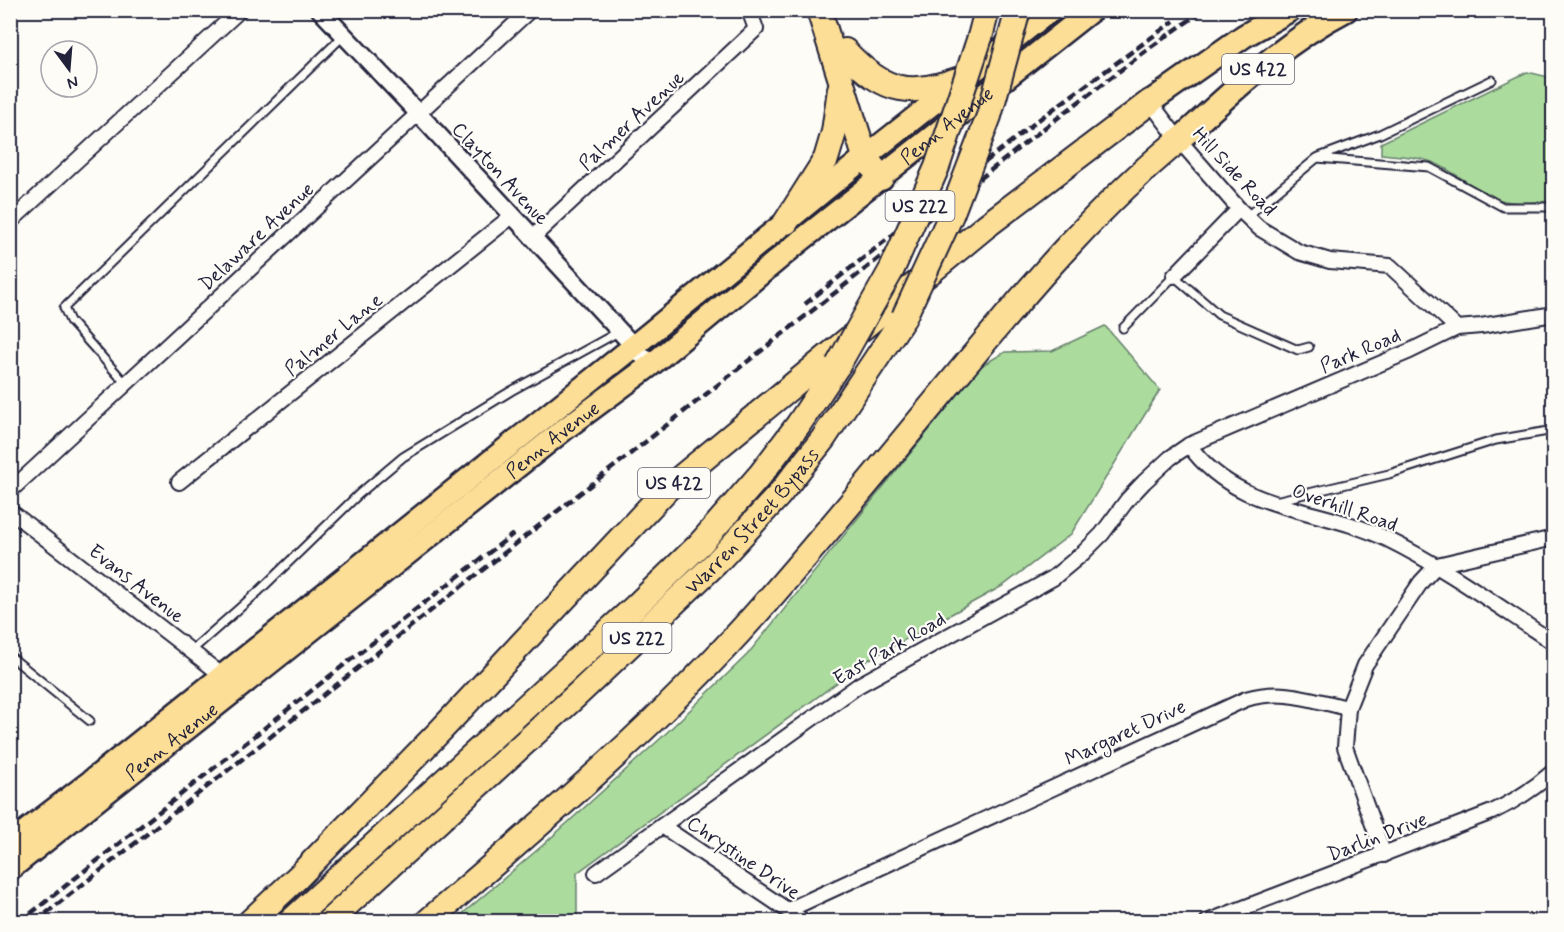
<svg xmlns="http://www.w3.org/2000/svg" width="1564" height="932" viewBox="0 0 1564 932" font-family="Mynerve,sans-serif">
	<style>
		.green { fill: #abdc9d; stroke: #667f6c; stroke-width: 1.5 }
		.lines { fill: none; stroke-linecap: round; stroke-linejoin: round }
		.service-casing { stroke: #22223b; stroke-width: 11 }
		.minor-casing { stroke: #22223b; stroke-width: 18 }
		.tertiary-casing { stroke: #22223b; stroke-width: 21 }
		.primary-casing { stroke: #22223b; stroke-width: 26 }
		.trunk-casing { stroke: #22223b; stroke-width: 27 }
		.motorway-casing { stroke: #22223b; stroke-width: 28 }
		.service { stroke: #fdfcf7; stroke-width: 7 }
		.minor { stroke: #fdfcf7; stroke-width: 14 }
		.tertiary { stroke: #fdfcf7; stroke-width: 16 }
		.primary { stroke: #fdde96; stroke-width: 21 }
		.trunk { stroke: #fdde96; stroke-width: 22 }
		.motorway { stroke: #fdde96; stroke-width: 24 }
		.rail { stroke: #22223b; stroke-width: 4.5; stroke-dasharray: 9 4.5; stroke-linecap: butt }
		.motorway-bridge-casing { stroke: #22223b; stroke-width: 28; stroke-linecap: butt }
		.motorway-bridge { stroke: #fdde96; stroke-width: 24 }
		.labels { text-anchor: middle; stroke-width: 4.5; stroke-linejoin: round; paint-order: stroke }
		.shield { fill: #fdfcf7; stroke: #646373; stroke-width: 1.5 }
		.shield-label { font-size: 18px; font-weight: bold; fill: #22223b }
		.street-label { font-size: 20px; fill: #22223b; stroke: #fdfcf7 }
	</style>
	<rect width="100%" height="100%" fill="#fdfcf7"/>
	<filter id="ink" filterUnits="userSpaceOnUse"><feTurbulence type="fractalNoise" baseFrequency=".0167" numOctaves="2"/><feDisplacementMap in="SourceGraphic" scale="12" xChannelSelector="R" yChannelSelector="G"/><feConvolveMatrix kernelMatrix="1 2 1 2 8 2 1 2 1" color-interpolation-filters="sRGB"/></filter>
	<g filter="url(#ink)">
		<!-- green -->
		<g class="green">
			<path d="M 1527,72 L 1553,78 L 1553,201 C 1540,202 1525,204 1511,202 C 1482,199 1459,172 1432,162 C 1416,156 1398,156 1381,154 L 1381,143 Z"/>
			<polygon points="1105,326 1160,390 1071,534 1004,585 868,660 577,873 577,916 570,921 454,921 543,845 660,739 747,655 981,366 1005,352 1052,351"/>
		</g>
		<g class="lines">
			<!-- service casing -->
			<g class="service-casing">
				<g id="service">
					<polyline points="1319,157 1380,134 1492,80"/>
					<polyline points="1246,217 1317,158 1429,167 1503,207 1554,207"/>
					<polyline points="1123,328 1174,276 1219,315 1298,350 1309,347"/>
					<polyline points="127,385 70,321 64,308 343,36"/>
					<polyline points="1275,501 1389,474 1496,440 1554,430"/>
					<polyline points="192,650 259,591 359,494 403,457 511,391 620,331"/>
					<polyline points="10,656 90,721"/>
				</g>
			</g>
			<!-- minor casing -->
			<g class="minor-casing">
				<g id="minor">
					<polyline points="1150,102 1179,140 1239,209 1259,228 1299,252 1330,261 1390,266 1457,328"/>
					<polyline points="10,222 240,10"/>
					<polyline points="532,238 756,29 749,10"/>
					<polyline points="1174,276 1239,209"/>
					<path d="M 1189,445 C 1237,513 1319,506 1387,539 C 1446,568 1499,607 1554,643"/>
					<polyline points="179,482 512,216"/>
					<polyline points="10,491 530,10"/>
					<polyline points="10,511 227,679"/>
					<polyline points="662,826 805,922"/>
					<polyline points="1384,855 1345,747 1348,708 1365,665 1421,582 1437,565 1554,538"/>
					<polyline points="596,873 859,685 1053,578 1083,553 1102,534 1128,499 1144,482 1170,458 1189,445 1410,351 1457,328 1481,326 1554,314"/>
					<path d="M 788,910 L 1246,699 C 1283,688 1311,700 1348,708"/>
					<path d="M 1207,922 L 1492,812 C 1515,801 1535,788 1554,771"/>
				</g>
			</g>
			<!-- tertiary casing -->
			<g class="tertiary-casing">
				<polyline id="tertiary" points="320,10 418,113 651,365"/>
			</g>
			<!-- primary casing -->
			<g class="primary-casing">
				<g id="primary">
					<polyline points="10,843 91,781 634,346 865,157 1051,10"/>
					<path id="s1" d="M 10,869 L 566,428 L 651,365 L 799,242 L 1092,10"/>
				</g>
			</g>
			<!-- trunk casing -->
			<g class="trunk-casing">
				<g id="trunk">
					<polyline points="1150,102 1244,36 1290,10"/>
					<path d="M 1179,140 C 1232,92 1282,43 1346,10"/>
				</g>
			</g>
			<!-- motorway casing -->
			<g class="motorway-casing">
				<g id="motorway">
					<polyline points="819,10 865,157 881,178"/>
					<polyline points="980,37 987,10"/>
					<path d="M 845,51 C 886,95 911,97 966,77"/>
					<polyline points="786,222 826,159 834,132 840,89"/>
					<polyline points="250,922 298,877 441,730 667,489 986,226 1150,102"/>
					<polyline points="290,922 635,607 700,544 761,474 798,425 838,365"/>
					<path id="s2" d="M 328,922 L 579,693 L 716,563 L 778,496 L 823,439 L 904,317"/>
					<path d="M 427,922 C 540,824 654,728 754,616 C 829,532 900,443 972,357 C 1036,280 1101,204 1179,140"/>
				</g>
			</g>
			<!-- service -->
			<use href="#service" class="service"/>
			<!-- minor -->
			<use href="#minor" class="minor"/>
			<!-- tertiary -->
			<use href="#tertiary" class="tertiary"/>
			<!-- primary -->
			<use href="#primary" class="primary"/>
			<!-- trunk -->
			<use href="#trunk" class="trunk"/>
			<!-- motorway -->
			<use href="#motorway" class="motorway"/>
			<!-- rail -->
			<g class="rail">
				<polyline points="805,304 1041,118 1174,21"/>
				<polyline points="20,922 335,672 513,534"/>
				<polyline points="35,922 1047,126 1151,47 1204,10"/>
			</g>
			<!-- motorway-bridge casing -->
			<g class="motorway-bridge-casing">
				<g id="motorway-bridge">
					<polyline points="904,317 951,215 989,116 1018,10"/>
					<polyline points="838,365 892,269 937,167 980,37"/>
				</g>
			</g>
			<!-- motorway-bridge -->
			<use href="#motorway-bridge" class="motorway-bridge"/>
		</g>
	</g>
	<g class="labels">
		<!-- shield labels -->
		<g class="shield">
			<rect x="1222" y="54" width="72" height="30" rx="4.5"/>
			<rect x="885.5" y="191" width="69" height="30" rx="4.5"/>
			<rect x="638" y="468" width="72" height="30" rx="4.5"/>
			<rect x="602.5" y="623" width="69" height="30" rx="4.5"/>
		</g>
		<g class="shield-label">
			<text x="1258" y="75">US 422</text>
			<text x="920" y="212">US 222</text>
			<text x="674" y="489">US 422</text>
			<text x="637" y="644">US 222</text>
		</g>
		<!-- street labels -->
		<g class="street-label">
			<text transform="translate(631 120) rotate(-43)" y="7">Palmer Avenue</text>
			<text dy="7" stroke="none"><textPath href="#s1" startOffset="1196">Penn Avenue</textPath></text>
			<text transform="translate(1235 171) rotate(47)" y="7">Hill Side Road</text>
			<text transform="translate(501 173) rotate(47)" y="7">Clayton Avenue</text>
			<text transform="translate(256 236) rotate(-43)" y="7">Delaware Avenue</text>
			<text transform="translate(333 334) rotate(-39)" y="7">Palmer Lane</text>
			<text transform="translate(1360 350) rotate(-23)" y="7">Park Road</text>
			<text dy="7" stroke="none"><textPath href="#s1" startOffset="692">Penn Avenue</textPath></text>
			<text transform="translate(1345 507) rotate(19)" y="7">Overhill Road</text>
			<text dy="7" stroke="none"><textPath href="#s2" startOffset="584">Warren Street Bypass</textPath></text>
			<text transform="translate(137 583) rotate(38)" y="7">Evans Avenue</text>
			<text transform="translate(889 648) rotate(-30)" y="7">East Park Road</text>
			<text transform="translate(1125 732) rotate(-25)" y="7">Margaret Drive</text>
			<text dy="7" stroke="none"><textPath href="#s1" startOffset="206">Penn Avenue</textPath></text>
			<text transform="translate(1377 836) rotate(-21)" y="7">Darlin Drive</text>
			<text transform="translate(744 857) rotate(34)" y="7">Chrystine Drive</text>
		</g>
	</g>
	<!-- margin -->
	<rect width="1564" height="932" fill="none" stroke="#fdfcf7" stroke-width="36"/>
	<rect x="18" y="18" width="1528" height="896" fill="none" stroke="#22223b" stroke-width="2" filter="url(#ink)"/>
	<!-- north arrow -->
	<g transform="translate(69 69) rotate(164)"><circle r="28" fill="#fdfcf7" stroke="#a5a5ac" stroke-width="1.5"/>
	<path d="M0-4.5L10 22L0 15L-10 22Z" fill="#22223b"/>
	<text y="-9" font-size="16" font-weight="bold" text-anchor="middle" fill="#22223b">N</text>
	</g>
</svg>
